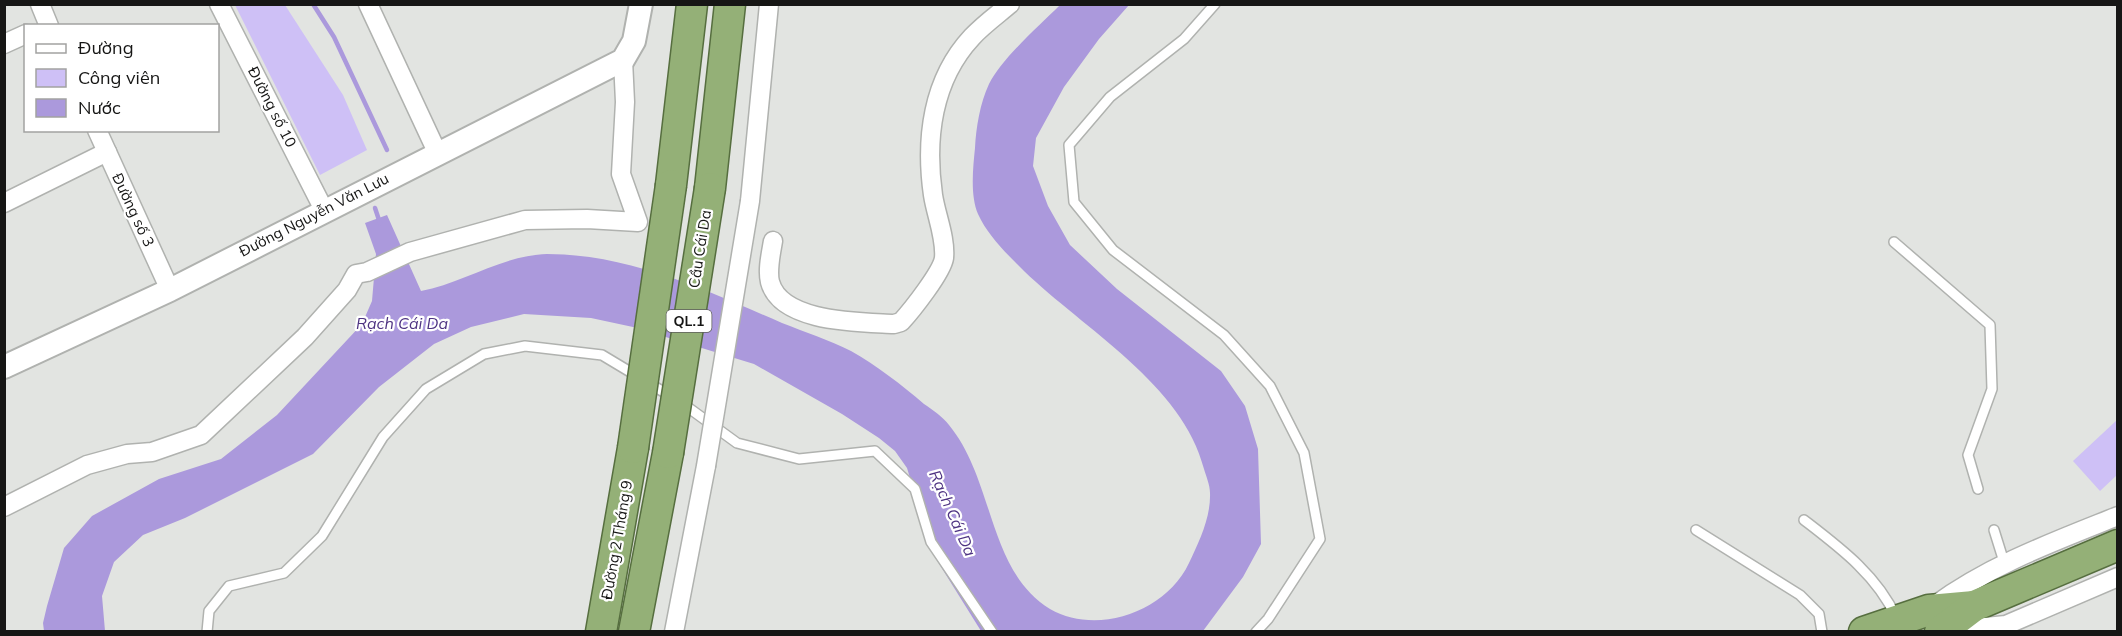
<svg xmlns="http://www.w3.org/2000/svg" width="2122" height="636" viewBox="0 0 2122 636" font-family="Mulish,sans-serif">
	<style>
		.green { fill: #cec0f6 }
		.water { fill: #ab99dc }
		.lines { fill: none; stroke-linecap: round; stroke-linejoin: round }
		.stream { stroke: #ab99dc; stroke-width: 4.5 }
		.service-casing { stroke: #b0b2af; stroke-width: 12 }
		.minor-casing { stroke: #b0b2af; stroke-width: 21 }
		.tertiary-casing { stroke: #b0b2af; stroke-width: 26 }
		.trunk-casing { stroke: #566e3f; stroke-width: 33 }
		.service { stroke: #fff; stroke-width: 9 }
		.minor { stroke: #fff; stroke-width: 18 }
		.tertiary { stroke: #fff; stroke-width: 22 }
		.trunk { stroke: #94b077; stroke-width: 30 }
		.minor-bridge-casing { stroke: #b0b2af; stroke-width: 21; stroke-linecap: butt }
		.trunk-bridge-casing { stroke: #566e3f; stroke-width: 33; stroke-linecap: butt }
		.minor-bridge { stroke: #fff; stroke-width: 18 }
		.trunk-bridge { stroke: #94b077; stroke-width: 30 }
		.labels { text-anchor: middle; stroke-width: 4.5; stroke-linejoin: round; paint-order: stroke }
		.shield { fill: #fff; stroke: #5c5c5b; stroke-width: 1.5 }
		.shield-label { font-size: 14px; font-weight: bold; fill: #161615 }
		.street-label { font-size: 15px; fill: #161615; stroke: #fff }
		.water-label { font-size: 16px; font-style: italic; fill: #4e3382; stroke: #fff }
	</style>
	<rect width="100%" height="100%" fill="#e2e4e1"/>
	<!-- green -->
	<g class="green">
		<polygon points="235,5 285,5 343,95 367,150 320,175"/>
		<polygon points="2117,420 2117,475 2100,491 2073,461"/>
	</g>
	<!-- water -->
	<path class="water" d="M 1060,5 L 1129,5 L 1099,39 L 1064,87 L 1036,138 L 1033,166 L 1048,206 L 1070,245 L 1117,289 L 1221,371 L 1245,406 L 1258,449 L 1261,544 L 1243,577 L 1203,631 L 981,631 L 933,554 L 907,468 L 895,451 L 879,438 L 842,414 L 754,364 L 633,327 L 591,318 L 524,314 L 471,327 L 434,344 L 379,387 L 313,454 L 185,518 L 143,535 L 114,562 L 102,596 L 105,631 L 44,631 L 43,623 L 47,606 L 64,548 L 92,516 L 159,479 L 221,459 L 277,415 L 362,324 L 372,301 L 376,254 L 365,223 L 387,215 L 421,291 C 463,283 503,255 547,254 C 630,254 708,291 782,323 C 805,332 829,340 851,351 C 876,365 902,385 924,404 C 933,410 943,417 949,425 C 995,481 987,570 1050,609 C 1097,636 1166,612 1189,563 C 1199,542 1211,517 1210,493 C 1210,485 1206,476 1204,469 C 1183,385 1084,329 1024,271 C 1007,254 988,236 978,214 C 970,195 973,168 975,148 C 976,128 980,103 989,84 C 1002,58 1039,26 1060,5 Z"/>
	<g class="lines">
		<!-- stream -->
		<g class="stream">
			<polyline points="313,4 334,37 387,150"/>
			<polyline points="375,208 380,223"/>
		</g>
		<!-- service casing -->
		<g class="service-casing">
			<g id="service">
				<polyline points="1215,4 1184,39 1110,97 1069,145 1074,202 1113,250 1224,335 1270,386 1304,453 1320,539 1268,619 1256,632"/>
				<polyline points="1894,242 1990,325 1992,389 1968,455 1978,489"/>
				<path d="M 1804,520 C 1839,547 1877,575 1896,617"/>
				<polyline points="1696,530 1800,595 1819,614 1822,632"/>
				<polyline points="1994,530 2004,562"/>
				<polyline points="207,632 209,611 229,586 284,573 322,536 383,437 426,389 484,354 525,346 602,355 682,403 737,443 799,459 875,451 915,489 931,542 992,632"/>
			</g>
		</g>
		<!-- minor casing -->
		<g class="minor-casing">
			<g id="minor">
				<polyline points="40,4 49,26"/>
				<polyline points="219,4 324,210"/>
				<polyline points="368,4 437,152"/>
				<polyline points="4,44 26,34"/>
				<polyline points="97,130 170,290"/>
				<polyline points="750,201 769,4"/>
				<polyline points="4,203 107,152"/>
				<path d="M 773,241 C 771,253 767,270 770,282 C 781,323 860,322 894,324 L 901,322 C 912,310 942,272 944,258 C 946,238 936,215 933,195 C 925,139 932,80 972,37 C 983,25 997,15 1010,4"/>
				<polyline points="4,507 87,465 127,454 152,452 201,435 305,337 347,290 356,274 367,272 410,252 525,220 587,219 638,222 621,174 625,102 623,60"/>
				<path d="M 1934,606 C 1990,565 2053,542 2118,516"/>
				<polyline points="1945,631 2006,625 2118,577"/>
				<polyline points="674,632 706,466"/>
			</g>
		</g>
		<!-- tertiary casing -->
		<g class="tertiary-casing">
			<polyline id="tertiary" points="4,367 170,290 623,60 634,41 641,4"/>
		</g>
		<!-- trunk casing -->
		<g class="trunk-casing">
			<g id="trunk">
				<polyline points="671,185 692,4"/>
				<polyline points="710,188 730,4"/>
				<polyline points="601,632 633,448"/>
				<polyline points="634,632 668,453"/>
				<polyline points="1864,632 1929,610 1974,606"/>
				<polyline points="1940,632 1974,606 2118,545"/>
			</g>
		</g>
		<!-- service -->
		<use href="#service" class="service"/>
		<!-- minor -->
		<use href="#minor" class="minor"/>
		<!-- tertiary -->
		<use href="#tertiary" class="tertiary"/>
		<!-- trunk -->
		<use href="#trunk" class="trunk"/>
		<!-- minor-bridge casing -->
		<g class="minor-bridge-casing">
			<polyline id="minor-bridge" points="706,466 750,201"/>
		</g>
		<!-- trunk-bridge casing -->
		<g class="trunk-bridge-casing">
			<g id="trunk-bridge">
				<polyline points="633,448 671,185"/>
				<polyline points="668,453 710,188"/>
			</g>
		</g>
		<!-- minor-bridge -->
		<use href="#minor-bridge" class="minor-bridge"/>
		<!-- trunk-bridge -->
		<use href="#trunk-bridge" class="trunk-bridge"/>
	</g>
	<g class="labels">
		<!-- shield labels -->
		<rect class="shield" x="666.5" y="310" width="45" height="22" rx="4.5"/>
		<g class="shield-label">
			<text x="689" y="326">QL.1</text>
		</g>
		<!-- street labels -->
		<g class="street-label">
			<text transform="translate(272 107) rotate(63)" y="5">Đường số 10</text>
			<text transform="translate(133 210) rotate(65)" y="5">Đường số 3</text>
			<text transform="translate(314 215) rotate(-27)" y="5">Đường Nguyễn Văn Lưu</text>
			<text transform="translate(700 249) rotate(-81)" y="5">Cầu Cái Da</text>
			<text transform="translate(617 540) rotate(-80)" y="5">Đường 2 Tháng 9</text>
		</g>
		<!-- water labels -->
		<g class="water-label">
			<text x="402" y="329">Rạch Cái Da</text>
			<text transform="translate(953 513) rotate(66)" y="6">Rạch Cái Da</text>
		</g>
	</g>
	<!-- border -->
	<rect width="2122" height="636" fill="none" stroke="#161615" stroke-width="12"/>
	<!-- legend -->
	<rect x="24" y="24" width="195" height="108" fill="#ffffff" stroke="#a2a2a1" stroke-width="1.5"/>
	<rect x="36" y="44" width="30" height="9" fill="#ffffff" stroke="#a2a2a1" stroke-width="1.5"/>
	<text x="78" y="54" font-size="18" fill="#161615">Đường</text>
	<rect x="36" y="69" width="30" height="18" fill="#cec0f6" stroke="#a2a2a1" stroke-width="1.5"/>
	<text x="78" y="84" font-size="18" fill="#161615">Công viên</text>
	<rect x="36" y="99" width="30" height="18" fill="#ab99dc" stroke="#a2a2a1" stroke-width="1.5"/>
	<text x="78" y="114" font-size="18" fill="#161615">Nước</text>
</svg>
